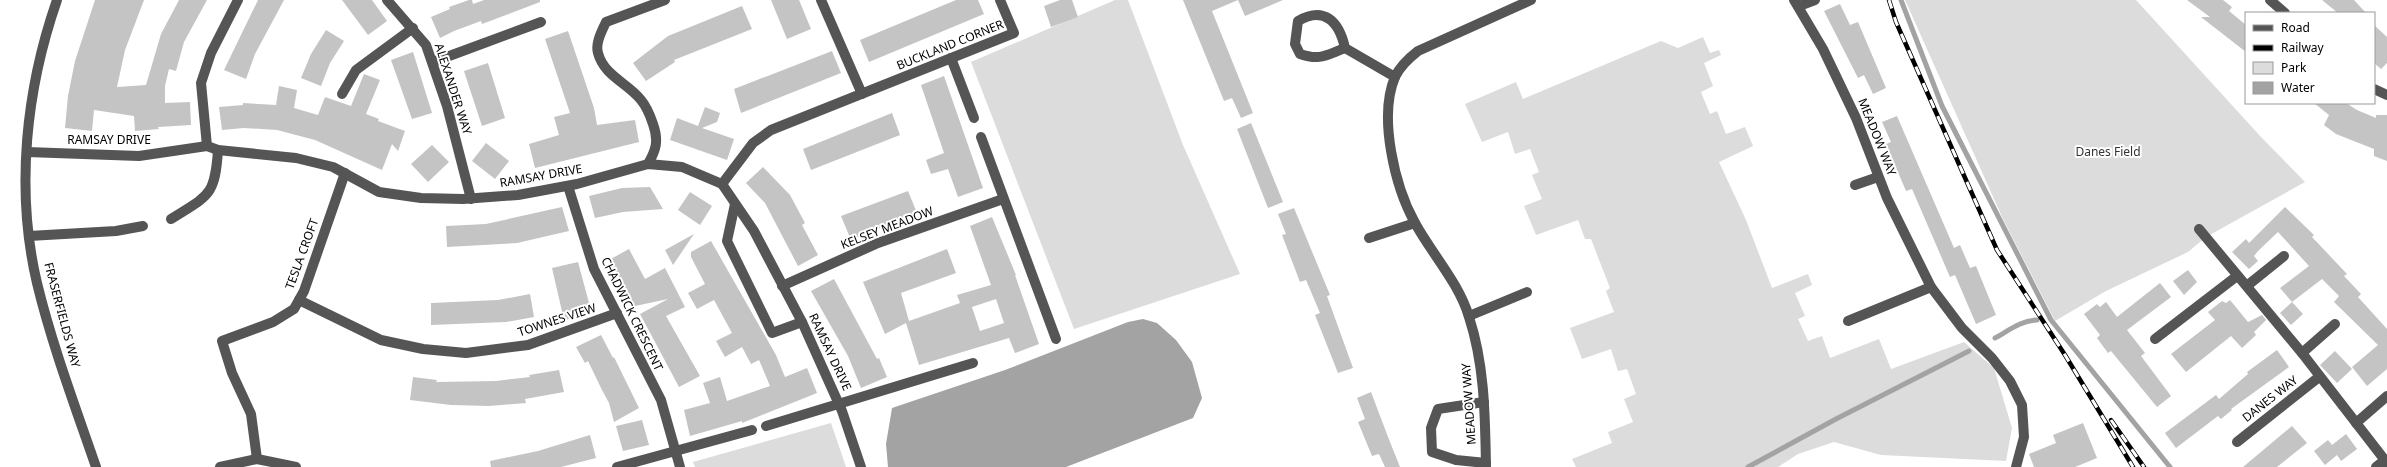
<svg xmlns="http://www.w3.org/2000/svg" width="2387" height="467" viewBox="0 0 2387 467" font-family="'Noto Sans',sans-serif">
	<style>
		.green { fill: #dcdcdc }
		.water { fill: #a3a3a3 }
		.lines { fill: none; stroke-linecap: round; stroke-linejoin: round }
		.stream { stroke: #a3a3a3; stroke-width: 5 }
		.building { fill: #c4c4c4; fill-rule: evenodd }
		.minor { stroke: #555; stroke-width: 10 }
		.rail-casing { stroke: #000; stroke-width: 4.5 }
		.rail { stroke: #fff; stroke-width: 3; stroke-dasharray: 9; stroke-linecap: butt }
		.labels { text-anchor: middle; stroke-width: 4; stroke-linejoin: round; paint-order: stroke }
		.street-label { font-size: 12px; fill: #000; stroke: #fff }
		.park-label { font-size: 12px; fill: #333; stroke: #fff }
	</style>
	<rect width="100%" height="100%" fill="#fff"/>
	<!-- green -->
	<g class="green">
		<polygon points="1115,0 1128,0 1183,145 1240,274 1074,329 971,62"/>
		<polygon points="1905,0 2136,0 2261,137 2305,182 2206,237 2188,252 2106,291 2055,321 2003,219"/>
		<polygon points="1703,37 1710,53 1719,50 1721,55 1704,63 1713,86 1701,92 1710,114 1717,111 1726,134 1745,127 1753,146 1719,162 1746,220 1772,288 1808,274 1812,285 1795,293 1805,316 1798,319 1808,341 1822,336 1830,358 1879,339 1891,369 1964,342 1994,368 2012,428 2006,461 1881,455 1834,442 1798,454 1778,467 1576,467 1572,459 1612,443 1608,432 1633,422 1624,399 1636,394 1627,369 1618,371 1611,349 1582,359 1570,328 1614,312 1606,291 1610,288 1591,239 1585,239 1578,220 1536,235 1524,206 1542,199 1532,175 1539,172 1530,149 1515,154 1508,132 1482,142 1465,104 1516,82 1523,99 1661,41 1678,48"/>
		<polygon points="831,423 846,467 695,467 693,462"/>
	</g>
	<!-- water -->
	<polygon class="water" points="1143,319 1157,323 1176,340 1192,362 1202,398 1193,418 1066,467 888,467 886,444 892,408 1005,370 1128,322"/>
	<g class="lines">
		<!-- stream -->
		<g class="stream">
			<polyline points="1901,0 1942,106 2051,320 2170,467"/>
			<path d="M 1995,338 C 2008,331 2022,320 2037,320"/>
			<polyline points="1748,467 1836,419 1969,351"/>
		</g>
	</g>
	<!-- building -->
	<g class="building">
		<polygon points="95,0 144,0 125,50 117,87 146,85 161,34 179,0 207,0 184,42 176,71 169,69 165,86 165,103 190,102 191,125 158,127 159,129 135,131 134,116 94,110 92,131 65,128 68,96 75,61"/>
		<polygon points="258,0 284,0 255,54 246,79 224,70"/>
		<polygon points="342,0 372,0 387,21 368,35"/>
		<polygon points="469,0 472,0 473,4 484,0 540,0 540,2 482,24 481,21 454,31 440,38 431,17 450,9 449,7"/>
		<polygon points="771,0 799,0 811,29 787,39"/>
		<polygon points="956,0 978,0 984,14 869,62 860,40"/>
		<polygon points="1060,0 1072,0 1078,17 1051,27 1044,6"/>
		<polygon points="1183,0 1238,0 1212,11 1253,113 1241,118 1232,98 1224,101"/>
		<polygon points="1238,0 1283,0 1245,16"/>
		<polygon points="2187,0 2223,0 2232,7 2229,11 2246,25 2246,52 2201,17 2210,17"/>
		<polygon points="2322,0 2354,0 2366,13 2338,13"/>
		<polygon points="1840,4 1850,25 1858,22 1886,88 1873,94 1864,75 1858,78 1824,11"/>
		<polygon points="742,6 752,29 674,60 675,62 646,81 633,63 668,36"/>
		<polygon points="2374,25 2387,37 2387,63 2381,69 2374,63"/>
		<polygon points="326,30 344,41 330,63 321,86 301,78 311,54"/>
		<polygon points="568,31 594,108 597,125 635,120 639,142 535,168 529,144 559,135 554,117 570,113 545,39"/>
		<polygon points="832,51 841,73 741,113 734,89"/>
		<polygon points="413,52 432,113 412,119 391,60"/>
		<polygon points="488,63 505,118 482,126 464,71"/>
		<polygon points="364,74 380,80 366,114 379,119 378,121 405,131 398,151 392,144 382,170 315,140 277,130 244,128 222,130 219,107 243,105 243,103 276,105 279,86 297,90 294,108 318,115 325,97 351,106"/>
		<polygon points="944,76 983,188 958,197 948,169 931,174 926,160 944,153 921,85"/>
		<polygon points="2314,103 2346,103 2357,110 2376,118 2376,115 2387,115 2387,161 2374,156 2374,149 2336,134 2324,125 2329,115"/>
		<polygon points="705,107 720,113 717,122 702,128 734,139 727,160 670,140 677,118 698,126"/>
		<polygon points="892,113 900,135 811,170 803,149"/>
		<polygon points="1897,116 1954,248 1960,245 1970,268 1976,266 1996,315 1976,324 1955,275 1950,277 1912,189 1906,191 1886,144 1891,142 1882,122"/>
		<polygon points="1251,123 1283,202 1268,208 1237,129"/>
		<polygon points="486,143 509,161 495,179 472,161"/>
		<polygon points="432,145 449,162 428,182 411,164"/>
		<polygon points="763,167 790,195 805,223 802,225 818,255 798,266 765,203 746,183"/>
		<polygon points="650,187 663,209 623,212 595,218 589,196 622,188"/>
		<polygon points="908,191 917,213 851,240 841,216"/>
		<polygon points="690,192 712,206 700,225 678,210"/>
		<polygon points="562,207 569,231 517,243 447,247 446,226 486,224"/>
		<polygon points="2285,207 2314,235 2312,237 2347,274 2344,276 2361,294 2358,297 2387,329 2387,369 2367,386 2352,367 2378,345 2334,302 2339,296 2322,279 2292,302 2280,288 2309,266 2278,232 2258,251 2254,256 2258,261 2249,269 2232,252 2246,239 2249,243"/>
		<polygon points="1294,208 1330,295 1327,296 1353,368 1338,373 1315,315 1320,313 1306,280 1300,282 1282,235 1286,234 1278,214"/>
		<path d="M 992,217 L 1016,275 L 1015,275 L 1039,344 L 1015,353 L 1009,338 L 919,365 L 906,323 L 885,334 L 863,282 L 947,249 L 956,273 L 901,293 L 909,321 L 960,303 L 957,295 L 991,285 L 970,226 ZM 996,299 L 1004,323 L 980,331 L 972,307 Z"/>
		<polygon points="694,234 673,265 665,250"/>
		<polygon points="711,241 776,355 785,377 807,368 817,393 742,423 742,421 690,436 684,410 710,403 703,383 720,377 727,401 770,386 759,360 751,364 742,347 725,357 716,341 732,333 714,300 697,309 688,293 705,284 691,257 691,252"/>
		<polygon points="629,249 645,279 665,268 685,307 666,316 700,376 679,387 640,314 668,299 635,306 609,260"/>
		<polygon points="578,262 592,314 564,320 552,268"/>
		<polygon points="2188,270 2197,282 2184,295 2173,281"/>
		<polygon points="834,279 877,359 879,358 887,377 861,388 848,356 811,291"/>
		<polygon points="2160,283 2171,297 2127,330 2145,353 2141,356 2171,396 2157,407 2111,351 2108,353 2097,338 2100,335 2084,314 2097,304 2100,307 2106,302 2117,317"/>
		<polygon points="530,294 534,317 506,322 431,325 431,303 498,300"/>
		<polygon points="2230,300 2248,322 2262,315 2266,320 2254,332 2256,335 2242,348 2231,336 2186,372 2171,354 2215,320 2208,312 2222,301 2226,303"/>
		<polygon points="2292,302 2303,314 2291,325 2280,313"/>
		<polygon points="601,335 613,358 614,357 639,408 614,422 609,403 602,390 588,361 585,363 576,347"/>
		<polygon points="2277,350 2289,367 2231,409 2232,410 2221,419 2218,416 2176,448 2165,433 2216,395 2219,399 2248,374 2247,372"/>
		<polygon points="2335,351 2352,369 2337,383 2320,365"/>
		<polygon points="559,370 564,392 525,399 526,403 489,406 451,405 410,400 413,377 437,380 436,382 496,381 530,377 529,375"/>
		<polygon points="1371,392 1388,437 1400,467 1385,467 1379,454 1372,456 1358,422 1365,419 1357,398"/>
		<polygon points="642,420 649,445 623,451 616,426"/>
		<polygon points="2083,423 2097,458 2075,467 2034,467 2029,454 2056,443 2053,435"/>
		<polygon points="2292,426 2307,443 2277,467 2243,467"/>
		<polygon points="2346,434 2357,449 2341,461 2337,455 2325,465 2314,451 2328,440 2332,445"/>
		<polygon points="590,435 596,458 561,467 491,467 490,461 538,451"/>
	</g>
	<g class="lines">
		<!-- minor -->
		<g class="minor">
			<path d="M 57,0 C 26,89 15,190 37,283 C 52,345 75,406 96,467"/>
			<polyline points="387,0 426,45 447,106 471,199"/>
			<polyline points="821,0 862,94"/>
			<polyline points="1794,0 1823,49 1856,118 1887,198 1931,287 1962,328 1992,358 2010,381 2022,405 2024,437 2016,467"/>
			<polyline points="2270,0 2285,13"/>
			<polyline points="1799,6 1815,0"/>
			<path d="M 1345,48 C 1339,21 1324,6 1298,21 L 1295,44 L 1300,54 C 1320,61 1326,55 1345,48 L 1395,77"/>
			<polyline points="951,58 974,118"/>
			<polyline points="433,62 541,22"/>
			<polyline points="2374,89 2387,95"/>
			<polyline points="342,94 356,70 413,28"/>
			<polyline points="981,137 1056,339"/>
			<polyline points="207,146 201,83 211,53 238,0"/>
			<polyline points="27,152 139,156 207,146 218,150 296,158 333,167 379,192 421,198 463,199 518,195 577,184 648,164 682,167 722,184 754,231 802,322 842,411 861,467"/>
			<path d="M 648,164 C 656,150 659,141 653,124 C 650,115 647,107 641,100 C 628,83 604,76 598,53 C 595,43 602,31 606,22 L 665,0"/>
			<polyline points="722,184 753,143 771,130 1014,33 1000,0"/>
			<polyline points="1855,185 1878,177"/>
			<polyline points="568,186 594,269 661,400 680,467"/>
			<polyline points="735,204 727,241 772,333 802,322"/>
			<path d="M 171,219 C 209,195 215,196 218,150"/>
			<polyline points="2199,229 2302,353 2387,463"/>
			<polyline points="29,236 116,231 143,226"/>
			<polyline points="1369,238 1415,223"/>
			<polyline points="2248,285 2284,256"/>
			<polyline points="782,286 878,243 1003,199"/>
			<polyline points="299,300 381,340 423,349 466,353 528,345 617,313"/>
			<polyline points="1469,316 1527,292"/>
			<polyline points="1848,321 1931,287"/>
			<polyline points="2155,339 2237,276"/>
			<polyline points="2302,353 2335,324"/>
			<polyline points="1484,402 1438,409 1431,428 1432,452 1456,460 1486,463"/>
			<polyline points="2356,423 2387,396"/>
			<polyline points="766,426 973,363"/>
			<polyline points="2237,442 2319,377"/>
			<polyline points="257,459 251,414 232,373 222,341 273,322 294,309 304,291 345,173"/>
			<polyline points="220,467 257,459 296,467"/>
			<polyline points="617,467 752,430"/>
			<path d="M 1486,467 C 1485,417 1485,366 1469,317 C 1459,283 1432,254 1415,223 C 1395,187 1378,117 1395,77 C 1400,66 1409,58 1418,51 L 1531,0"/>
			<polyline points="2376,467 2385,460"/>
		</g>
		<!-- rail casing -->
		<g class="rail-casing">
			<g id="rail">
				<polyline points="1889,0 1896,22 1997,250 2065,355 2133,467"/>
				<polyline points="2111,420 2144,467"/>
			</g>
		</g>
		<!-- rail -->
		<use href="#rail" class="rail"/>
	</g>
	<g class="labels">
		<!-- street labels -->
		<g class="street-label">
			<text transform="translate(950 45) rotate(-22)" y="4">BUCKLAND CORNER</text>
			<text transform="translate(453 89) rotate(72)" y="4">ALEXANDER WAY</text>
			<text transform="translate(1877 137) rotate(68)" y="4">MEADOW WAY</text>
			<text x="109" y="144">RAMSAY DRIVE</text>
			<text transform="translate(541 176) rotate(-10)" y="4">RAMSAY DRIVE</text>
			<text transform="translate(887 228) rotate(-21)" y="4">KELSEY MEADOW</text>
			<text transform="translate(302 254) rotate(-70)" y="4">TESLA CROFT</text>
			<text transform="translate(632 314) rotate(64)" y="4">CHADWICK CRESCENT</text>
			<text transform="translate(62 315) rotate(75)" y="4">FRASERFIELDS WAY</text>
			<text transform="translate(557 320) rotate(-18)" y="4">TOWNES VIEW</text>
			<text transform="translate(830 352) rotate(65)" y="4">RAMSAY DRIVE</text>
			<text transform="translate(2270 399) rotate(-38)" y="4">DANES WAY</text>
			<text transform="translate(1469 404) rotate(-94)" y="4">MEADOW WAY</text>
		</g>
		<!-- park labels -->
		<g class="park-label">
			<text x="2108" y="156">Danes Field</text>
		</g>
	</g>
	<!-- legend -->
	<rect x="2245" y="12" width="130" height="92" fill="#ffffff" stroke="#999999"/>
	<rect x="2253" y="25" width="20" height="6" fill="#555555" stroke="#999999"/>
	<text x="2281" y="32" font-size="12" fill="#000000">Road</text>
	<rect x="2253" y="45" width="20" height="6" fill="#000000" stroke="#999999"/>
	<text x="2281" y="52" font-size="12" fill="#000000">Railway</text>
	<rect x="2253" y="62" width="20" height="12" fill="#dcdcdc" stroke="#999999"/>
	<text x="2281" y="72" font-size="12" fill="#000000">Park</text>
	<rect x="2253" y="82" width="20" height="12" fill="#a3a3a3" stroke="#999999"/>
	<text x="2281" y="92" font-size="12" fill="#000000">Water</text>
</svg>
